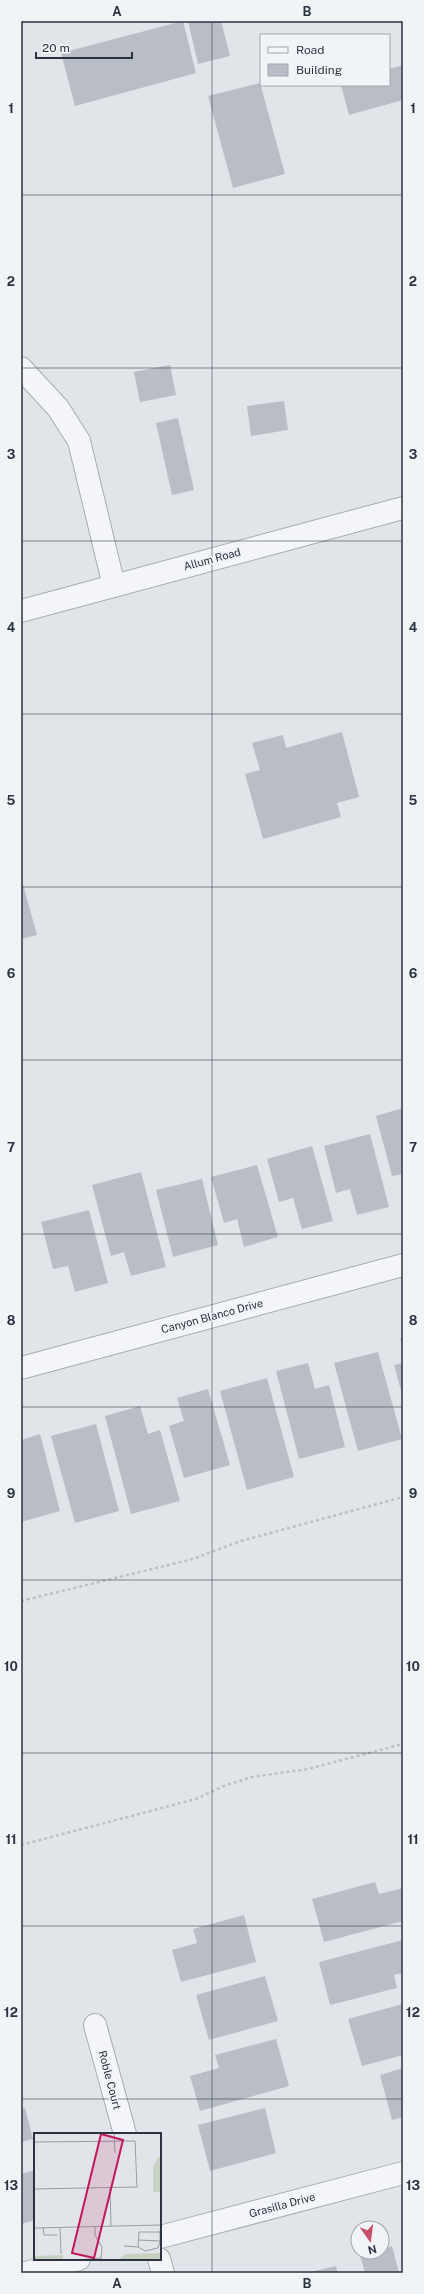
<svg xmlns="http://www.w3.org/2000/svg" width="424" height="2294" viewBox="0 0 424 2294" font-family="'Public Sans',sans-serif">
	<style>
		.building { fill: #b9bec6 }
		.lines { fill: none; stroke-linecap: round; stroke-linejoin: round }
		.minor-casing { stroke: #a7acb3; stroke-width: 24 }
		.path { stroke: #bcbfc4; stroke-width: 2.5; stroke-dasharray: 3 3; stroke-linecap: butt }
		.minor { stroke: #f4f5f8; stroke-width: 22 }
		.grid { fill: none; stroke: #2b3340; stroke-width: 1; stroke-opacity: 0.55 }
		.labels { text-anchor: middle; stroke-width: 3; stroke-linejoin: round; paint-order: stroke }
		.street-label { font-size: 11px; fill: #2b3340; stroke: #f1f4f7 }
		.inset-road { fill: none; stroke: #989ea5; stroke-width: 1 }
		.view { fill: #c2185b; fill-opacity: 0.15; stroke: #c2185b; stroke-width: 2 }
		.inset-edge { fill: none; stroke: #2b3340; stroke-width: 2 }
		.neatline { fill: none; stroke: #2b3340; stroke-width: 1.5 }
		.grid-label { font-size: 13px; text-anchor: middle; font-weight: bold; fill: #2b3340 }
	</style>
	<rect width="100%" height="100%" fill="#e1e5e9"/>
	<!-- building -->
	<g class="building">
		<polygon points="183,21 196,73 75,106 61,53"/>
		<polygon points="188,21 221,21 230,56 198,64"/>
		<polygon points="403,65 403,100 349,115 341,85 389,85 389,69"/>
		<polygon points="260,83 285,174 233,188 208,96"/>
		<polygon points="170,365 176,395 140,402 134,372"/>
		<polygon points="284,401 288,430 251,436 247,406"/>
		<polygon points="178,418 194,490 172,495 156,423"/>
		<polygon points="342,732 359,797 337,803 341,817 263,839 245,774 260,770 252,743 283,735 286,748"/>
		<polygon points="21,877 37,935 21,939"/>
		<polygon points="403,1108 403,1174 392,1176 376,1116"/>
		<polygon points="370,1134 389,1207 357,1215 350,1189 336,1193 324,1146"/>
		<polygon points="312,1146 333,1221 302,1229 293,1198 279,1202 267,1159"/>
		<polygon points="257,1165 278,1237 244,1247 237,1219 224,1223 211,1177"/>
		<polygon points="141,1172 166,1267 131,1276 124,1252 111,1256 92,1185"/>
		<polygon points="202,1179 218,1245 173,1257 156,1190"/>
		<polygon points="89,1210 108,1283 75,1292 68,1266 53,1269 41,1222"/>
		<polygon points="403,1337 403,1348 400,1338"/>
		<polygon points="378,1352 402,1439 358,1451 334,1363"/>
		<polygon points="308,1363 315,1389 329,1385 345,1447 299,1459 276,1371"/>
		<polygon points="403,1363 403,1398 394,1365"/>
		<polygon points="267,1378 294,1477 247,1490 220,1391"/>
		<polygon points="208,1389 230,1465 184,1478 169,1426 184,1421 177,1398"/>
		<polygon points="140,1406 148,1434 160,1430 180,1501 131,1514 105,1416"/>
		<polygon points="96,1424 119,1511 75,1523 51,1436"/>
		<polygon points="40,1434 60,1511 21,1522 21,1440"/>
		<polygon points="375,1882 379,1894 403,1888 403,1921 324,1942 312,1899"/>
		<polygon points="244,1915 256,1962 181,1982 172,1950 197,1943 193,1929"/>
		<polygon points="403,1940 403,1973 394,1975 397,1988 330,2005 319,1962"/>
		<polygon points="265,1976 278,2021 209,2040 196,1995"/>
		<polygon points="403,2004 403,2055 362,2066 348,2019"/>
		<polygon points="276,2039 289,2086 200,2111 190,2076 219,2068 215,2055"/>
		<polygon points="403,2068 403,2117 392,2120 380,2075"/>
		<polygon points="25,2108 33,2139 21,2142 21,2109"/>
		<polygon points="265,2108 276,2153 210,2171 198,2125"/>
		<polygon points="35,2170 35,2220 21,2224 21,2174"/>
		<polygon points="392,2246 399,2273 365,2273 360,2255 382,2252 382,2249"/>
		<polygon points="336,2266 338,2273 310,2273 310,2272"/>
	</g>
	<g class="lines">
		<!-- minor casing -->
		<g class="minor-casing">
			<g id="minor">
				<polyline points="21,368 58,408 79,441 114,586"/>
				<polyline points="21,611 403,508"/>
				<polyline points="21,1368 403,1265"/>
				<polyline points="95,2025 125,2134"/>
				<polyline points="160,2237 403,2173"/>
				<polyline points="159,2259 163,2273"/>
				<polyline points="26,2273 79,2259"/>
			</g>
		</g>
		<!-- path -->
		<g class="path">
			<polyline points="21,1601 193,1559 241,1541 403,1497"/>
			<polyline points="21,1845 196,1799 226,1785 252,1777 308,1769 403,1744"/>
		</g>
		<!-- minor -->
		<use href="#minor" class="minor"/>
	</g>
	<!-- grid -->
	<path class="grid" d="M 212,21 L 212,2273M 21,195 L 403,195M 21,368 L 403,368M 21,541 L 403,541M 21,714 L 403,714M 21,887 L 403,887M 21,1060 L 403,1060M 21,1234 L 403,1234M 21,1407 L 403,1407M 21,1580 L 403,1580M 21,1753 L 403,1753M 21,1926 L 403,1926M 21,2099 L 403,2099"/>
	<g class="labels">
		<!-- street labels -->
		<g class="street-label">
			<text transform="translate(212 559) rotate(-15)" y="4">Allum Road</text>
			<text transform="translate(212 1316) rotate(-15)" y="4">Canyon Blanco Drive</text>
			<text transform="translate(110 2080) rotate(75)" y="4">Roble Court</text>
			<text transform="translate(282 2205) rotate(-15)" y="4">Grasilla Drive</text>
		</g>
	</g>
	<!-- overview -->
	<g transform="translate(34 2133)">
		<rect width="127" height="127" fill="#e1e5e9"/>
		<path d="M 124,24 L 127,24 L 127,59 L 119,59 L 119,34 ZM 127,120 L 127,127 L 83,127 L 92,121 ZM 29,122 L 29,127 L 0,127 L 0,123 Z" fill="#c8d2c3"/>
		<path class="inset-road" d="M 80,0 L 81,20M 0,9 L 101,8 L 103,54 L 0,56M 76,54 L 77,93M 26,94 L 27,121M 61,94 L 61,102 L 68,114 L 67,127M 0,95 L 127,92M 9,95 L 10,102 L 23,102M 126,99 L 105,99 L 104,114 L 111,118 L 124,115 L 126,108 L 126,99 L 127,92M 104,107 L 126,108M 90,113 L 104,114M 44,127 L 67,125"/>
		<path class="view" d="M 67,1 L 89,7 L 60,125 L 38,120 Z"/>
		<rect width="127" height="127" class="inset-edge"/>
	</g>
	<!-- border -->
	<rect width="424" height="2294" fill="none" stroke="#f1f4f7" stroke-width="44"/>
	<!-- legend -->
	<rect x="260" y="34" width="130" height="52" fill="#f1f4f7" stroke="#a2a7ae"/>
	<rect x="268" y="47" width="20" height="6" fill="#f4f5f8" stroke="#a2a7ae"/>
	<text x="296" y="54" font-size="12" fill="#2b3340">Road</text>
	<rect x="268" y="64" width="20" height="12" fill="#b9bec6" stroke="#a2a7ae"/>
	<text x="296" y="74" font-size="12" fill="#2b3340">Building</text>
	<!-- north arrow -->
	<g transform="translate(370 2240) rotate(166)"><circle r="19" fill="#f1f4f7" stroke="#a2a7ae"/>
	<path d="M0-3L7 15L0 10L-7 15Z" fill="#c64e66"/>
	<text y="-6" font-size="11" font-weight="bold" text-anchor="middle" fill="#2b3340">N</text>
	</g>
	<!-- scale -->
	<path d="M36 52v6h96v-6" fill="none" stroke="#2b3340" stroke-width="2"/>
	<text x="42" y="52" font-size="12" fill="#2b3340" stroke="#f1f4f7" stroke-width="3" paint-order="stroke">20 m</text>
	<rect x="22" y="22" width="380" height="2250" class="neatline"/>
	<g class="grid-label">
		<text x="117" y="16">A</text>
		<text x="307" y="16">B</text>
		<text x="11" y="113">1</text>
		<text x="413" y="113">1</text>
		<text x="11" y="286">2</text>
		<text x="413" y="286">2</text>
		<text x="11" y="459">3</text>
		<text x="413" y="459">3</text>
		<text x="11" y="632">4</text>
		<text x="413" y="632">4</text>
		<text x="11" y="805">5</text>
		<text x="413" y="805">5</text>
		<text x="11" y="978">6</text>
		<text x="413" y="978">6</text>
		<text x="11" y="1152">7</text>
		<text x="413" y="1152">7</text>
		<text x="11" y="1325">8</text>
		<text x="413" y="1325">8</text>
		<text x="11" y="1498">9</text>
		<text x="413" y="1498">9</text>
		<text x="11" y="1671">10</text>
		<text x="413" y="1671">10</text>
		<text x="11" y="1844">11</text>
		<text x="413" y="1844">11</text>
		<text x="11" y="2017">12</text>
		<text x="413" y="2017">12</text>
		<text x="11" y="2190">13</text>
		<text x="413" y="2190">13</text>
		<text x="117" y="2288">A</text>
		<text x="307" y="2288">B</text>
	</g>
</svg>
